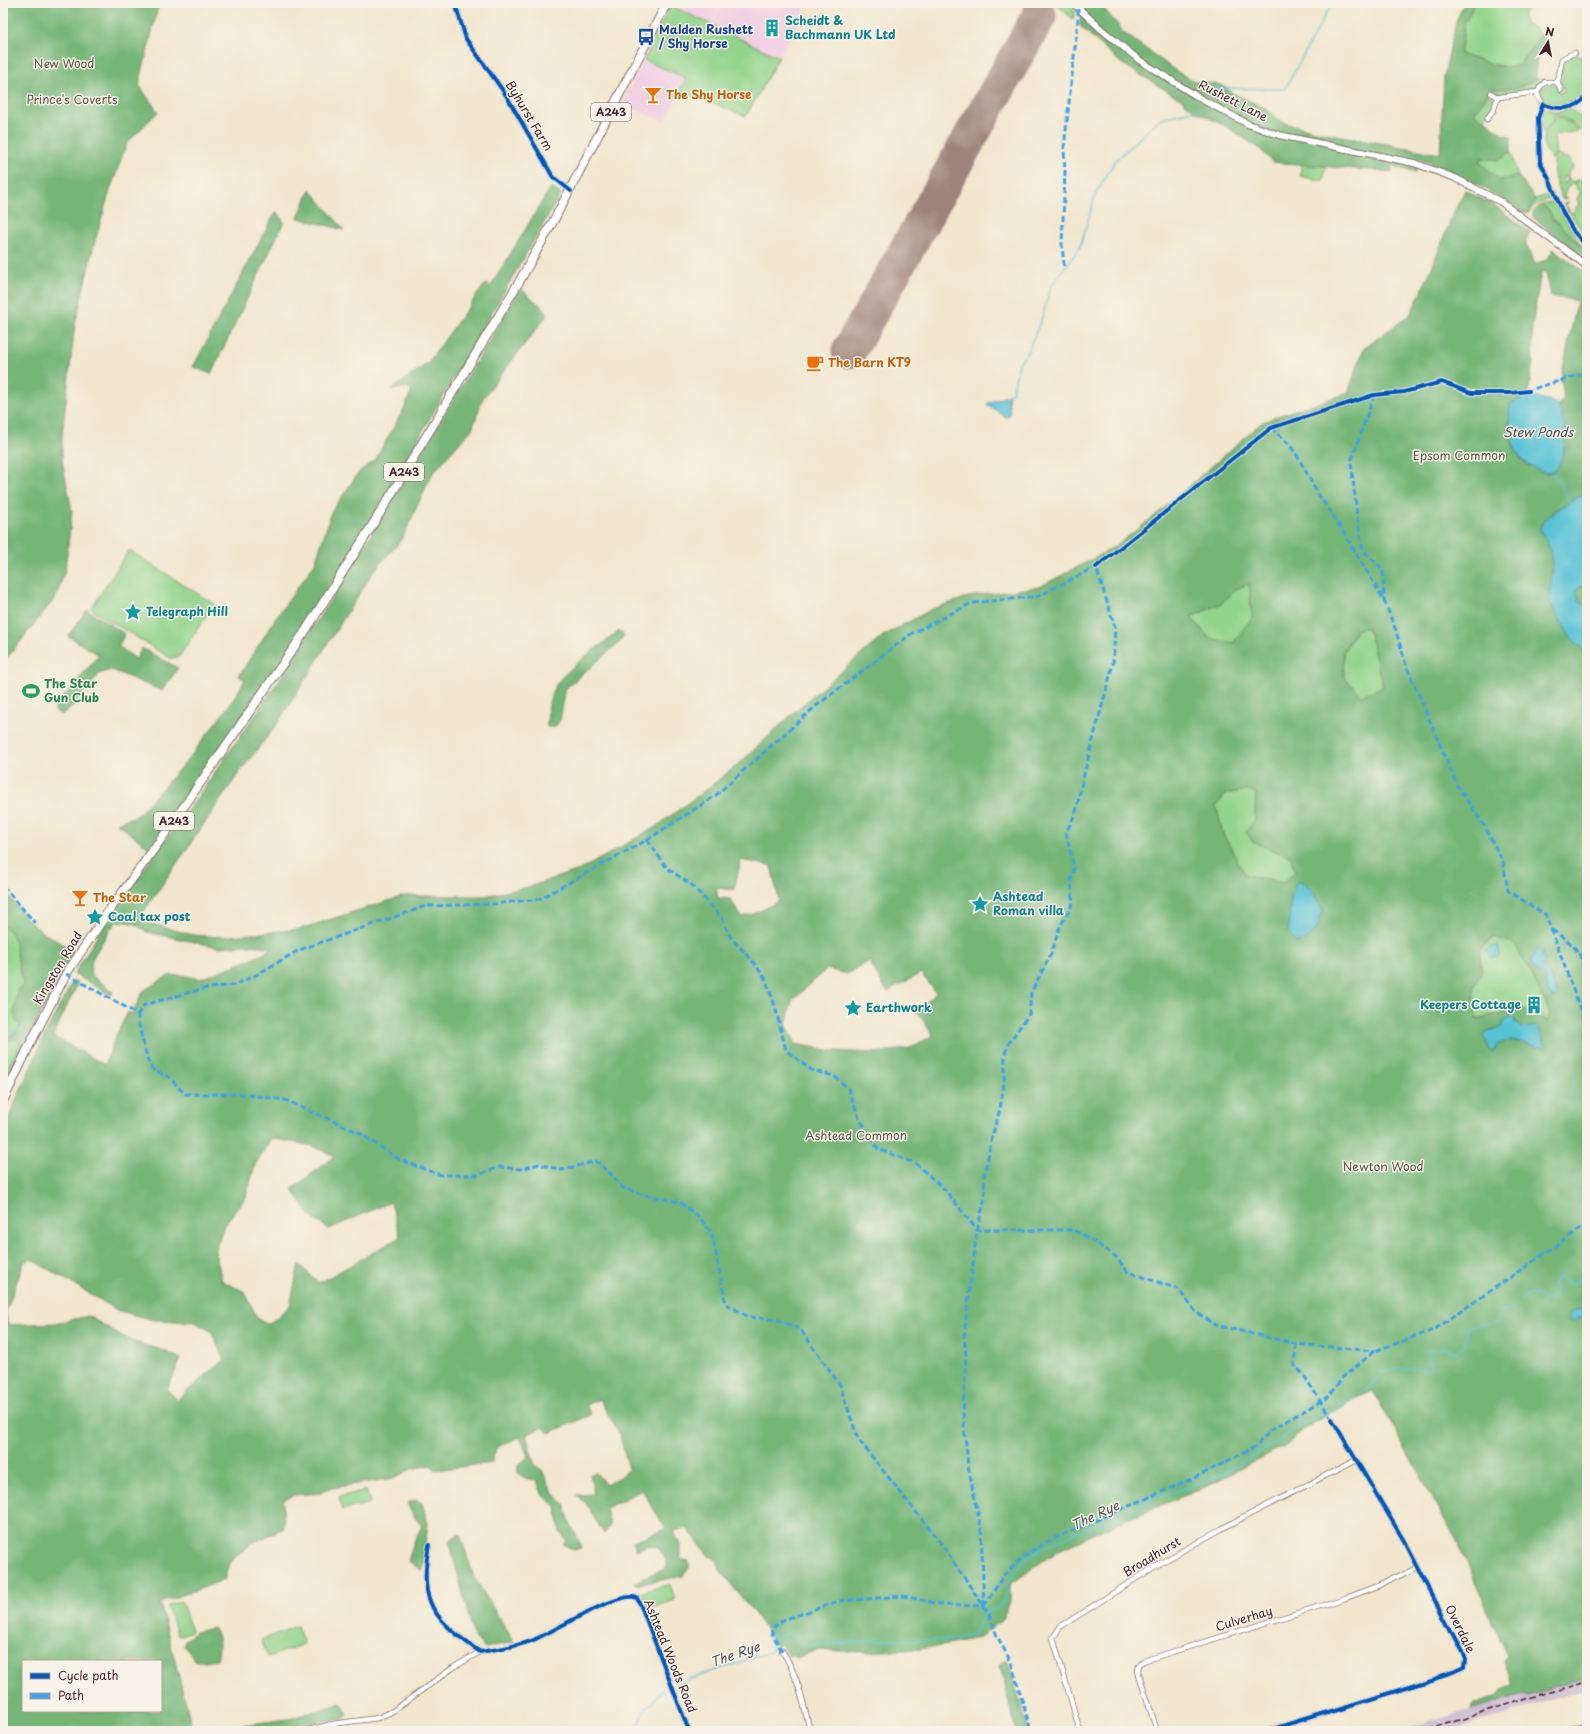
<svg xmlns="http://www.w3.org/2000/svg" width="1590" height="1734" viewBox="0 0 1590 1734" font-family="'Playpen Sans',sans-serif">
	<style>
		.built { fill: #f1d0e2 }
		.industrial { fill: #cebed0 }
		.green { fill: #92d48b; stroke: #6e7a5b }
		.forest { fill: #75b677; stroke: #606a51; fill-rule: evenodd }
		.water { fill: #59c3d5; stroke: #527180 }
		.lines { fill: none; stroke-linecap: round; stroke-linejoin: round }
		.stream { stroke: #59c3d5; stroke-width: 1.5 }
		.runway { stroke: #9e827c; stroke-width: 35 }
		.street-casing { stroke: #856564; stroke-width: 6 }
		.secondary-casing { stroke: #856564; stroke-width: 8 }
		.highway-casing { stroke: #856564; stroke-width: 10 }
		.street { stroke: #fff; stroke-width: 4.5 }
		.secondary { stroke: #fff; stroke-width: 6 }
		.highway { stroke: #fff; stroke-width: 8 }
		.rail { stroke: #4a1f2b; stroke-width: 1.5; stroke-dasharray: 6 3; stroke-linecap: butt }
		.quiet { stroke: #40a2eb; stroke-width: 3; stroke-dasharray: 6 3; stroke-linecap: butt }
		.cycleway-casing { stroke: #f7f3e8; stroke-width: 6 }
		.cycleway { stroke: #0057b8; stroke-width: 4 }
		.labels { text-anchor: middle; stroke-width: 3; stroke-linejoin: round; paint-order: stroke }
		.shield { fill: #f7f3e8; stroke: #7e5f64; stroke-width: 1 }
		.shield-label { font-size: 11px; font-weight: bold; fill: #4a1f2b }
		.culture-label { font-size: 12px; font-weight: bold; fill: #0d838f; stroke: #f7f3e8; text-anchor: start }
		.transit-label { font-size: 12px; font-weight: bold; fill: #164399; stroke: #f7f3e8; text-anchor: start }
		.park-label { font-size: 12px; fill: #605548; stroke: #f7f3e8 }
		.food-label { font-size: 12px; font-weight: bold; fill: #c56008; stroke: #f7f3e8; text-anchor: start }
		.street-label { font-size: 12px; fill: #4a1f2b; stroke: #f7f3e8 }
		.leisure-label { font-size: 12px; font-weight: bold; fill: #27864d; stroke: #f7f3e8; text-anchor: start }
		.water-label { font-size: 13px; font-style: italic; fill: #4e505e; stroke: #f7f3e8 }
	</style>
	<rect width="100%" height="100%" fill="#f7f3e8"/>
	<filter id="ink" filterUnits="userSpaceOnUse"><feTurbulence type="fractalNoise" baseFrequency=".025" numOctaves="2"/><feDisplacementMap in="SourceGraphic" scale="8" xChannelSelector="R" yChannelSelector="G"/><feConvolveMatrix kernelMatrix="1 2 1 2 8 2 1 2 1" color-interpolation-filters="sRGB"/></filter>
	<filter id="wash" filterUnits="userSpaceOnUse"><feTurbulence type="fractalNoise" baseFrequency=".012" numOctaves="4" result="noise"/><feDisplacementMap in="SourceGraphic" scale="16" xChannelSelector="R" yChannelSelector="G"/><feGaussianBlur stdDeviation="0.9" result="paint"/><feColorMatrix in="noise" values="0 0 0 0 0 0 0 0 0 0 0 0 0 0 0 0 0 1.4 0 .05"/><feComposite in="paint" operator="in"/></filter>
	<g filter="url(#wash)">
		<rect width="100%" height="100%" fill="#f2e6ce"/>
		<!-- built -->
		<g class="built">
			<polygon points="676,3 808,3 779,57 674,7"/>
			<polygon points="644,60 687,78 665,122 622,104"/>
		</g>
		<!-- industrial -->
		<polygon class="industrial" points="1587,1677 1587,1689 1449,1731 1399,1731 1524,1693 1527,1696"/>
		<!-- green -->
		<g class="green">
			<polygon points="1055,3 1067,3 1075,10 1073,19"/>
			<path d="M 1475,3 L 1542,3 L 1526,10 L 1523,17 L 1526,24 L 1533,27 L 1541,35 L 1519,65 C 1504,71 1475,59 1460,54 L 1465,22 Z"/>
			<polygon points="670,5 779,57 746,116 680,91 686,78 644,60"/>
			<path d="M 1576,54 L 1585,59 C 1587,68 1589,80 1587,90 C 1584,109 1556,108 1544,101 L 1540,94 C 1542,86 1548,82 1556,85 L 1560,93 L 1564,91 L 1561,82 L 1563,61 L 1569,56 L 1576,55 Z"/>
			<polygon points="1536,79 1546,79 1535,90 1498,95 1492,91 1489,94 1495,100 1493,107 1485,119 1488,122 1474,114 1491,89 1516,89"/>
			<polygon points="1546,109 1556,111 1553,120 1543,133 1540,118 1543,110"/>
			<path d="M 1571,109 L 1587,122 L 1584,123 L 1583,127 L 1587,128 L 1587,129 L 1578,131 C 1576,124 1563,117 1556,115 L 1558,111 Z"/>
			<path d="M 1556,117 C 1563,118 1575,125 1577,131 L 1556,135 L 1554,138 L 1556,153 L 1552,160 L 1544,147 L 1544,134 Z"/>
			<polygon points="1511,152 1518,176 1500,180 1480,163 1482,158 1497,160"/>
			<path d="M 1557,154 C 1565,161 1570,153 1573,168 L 1568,172 L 1568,178 L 1563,177 L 1564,183 L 1567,183 L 1567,179 L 1575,182 L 1574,186 L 1572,183 L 1566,190 L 1564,197 L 1568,198 L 1562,199 C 1557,186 1549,168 1557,154 Z"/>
			<polygon points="1302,162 1326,166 1323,181 1300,176"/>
			<polygon points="1583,179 1587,181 1587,211 1584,234 1563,203 1569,202 1565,204 1572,214 1579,204 1577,199 1580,193 1575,186 1577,180"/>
			<polygon points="1552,193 1551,198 1535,205 1529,213 1524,213 1528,212 1535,199"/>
			<polygon points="1551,202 1556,204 1576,235 1576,238 1587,252 1560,224 1553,220 1550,212 1541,205"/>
			<polygon points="129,550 214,604 179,657 170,658 91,609"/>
			<polygon points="1249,584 1252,618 1233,643 1209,638 1191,617 1222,603 1236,589"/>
			<polygon points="1368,628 1383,687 1362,696 1344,678 1343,653 1357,629"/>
			<polygon points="1246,790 1256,792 1253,842 1291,857 1295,871 1284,883 1245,875 1223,834 1216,806 1226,794"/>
			<polygon points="3,889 30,922 43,933 73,950 72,954 38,1019 3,1093"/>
			<polygon points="1494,937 1513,943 1528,966 1550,1013 1548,1021 1523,1009 1475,1019 1473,987 1482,971 1479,950"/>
			<polygon points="366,1490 370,1503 342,1510 339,1497"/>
			<polygon points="670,1584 675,1600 649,1609 642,1592"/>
			<polygon points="181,1601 192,1631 178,1636 167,1606"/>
			<polygon points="297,1626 304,1644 268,1657 261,1640"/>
		</g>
		<!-- forest -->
		<g class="forest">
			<polygon points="3,3 159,3 139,85 158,112 127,143 110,190 95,241 75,324 62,435 62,460 72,511 65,570 56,597 3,663"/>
			<path d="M 1081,3 L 1103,3 L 1105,10 L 1122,30 L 1119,36 L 1124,33 L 1176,71 L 1194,81 L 1222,85 L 1232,93 L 1265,108 L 1282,122 L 1315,131 L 1440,154 L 1444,76 L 1456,21 L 1464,3 L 1475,3 L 1465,22 L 1460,54 C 1472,58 1507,72 1518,65 C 1525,61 1535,42 1541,35 L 1546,40 L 1537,53 L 1536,79 L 1516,89 L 1491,89 L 1474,114 L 1488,122 L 1502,134 L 1511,136 L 1511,152 L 1497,160 L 1482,158 L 1480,161 L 1481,164 L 1500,180 L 1518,176 L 1535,199 L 1528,212 L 1524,213 C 1491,191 1456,171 1418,159 L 1416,172 L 1392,166 L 1391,172 L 1272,162 L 1259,148 L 1227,127 L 1195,111 L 1182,100 L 1121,63 L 1080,26 Z"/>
			<polygon points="551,187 561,194 379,506 309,620 150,849 117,823 138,815 190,757 231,703 245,680 239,676 276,618 315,563 332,511 359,472 375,460 404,409 412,390 407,387 391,390 428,363 485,284 491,286"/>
			<polygon points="310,189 344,230 298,218"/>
			<path d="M 1465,190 L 1495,206 L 1530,232 L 1525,243 L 1535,264 L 1548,259 L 1553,249 L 1587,274 L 1587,493 C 1575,499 1546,513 1541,525 L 1551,551 L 1553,564 L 1549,600 L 1569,635 L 1587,654 L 1587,1308 L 1576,1310 L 1579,1317 L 1587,1319 L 1587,1677 L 1527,1696 L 1524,1694 L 1470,1710 L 1471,1705 L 1498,1695 L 1504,1688 L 1513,1685 L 1504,1662 L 1508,1656 L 1456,1539 L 1373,1391 L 1356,1398 L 1313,1423 L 1286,1445 L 1201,1489 L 1115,1524 L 1057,1551 L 1010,1584 L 1010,1602 L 1002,1620 L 979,1638 L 920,1649 L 864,1652 L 816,1650 L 797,1658 L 792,1654 L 789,1656 L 780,1644 L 776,1645 L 754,1613 L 720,1570 L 719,1565 L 715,1558 L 709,1556 L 687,1528 L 674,1531 L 680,1545 L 680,1559 L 689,1561 L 689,1568 L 683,1576 L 635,1585 L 634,1583 L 649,1575 L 666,1569 L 666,1560 L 658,1547 L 649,1545 L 636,1550 L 633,1541 L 666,1529 L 642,1490 L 606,1508 L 610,1525 L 604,1534 L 585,1502 L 576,1495 L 594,1494 L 590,1474 L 596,1473 L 606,1484 L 617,1479 L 629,1469 L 619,1433 L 599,1399 L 586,1405 L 591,1415 L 549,1433 L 543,1427 L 526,1435 L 535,1465 L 542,1470 L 552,1491 L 565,1506 L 569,1520 L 582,1548 L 574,1550 L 563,1544 L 567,1541 L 560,1532 L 556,1506 L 543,1496 L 537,1481 L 525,1478 L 518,1473 L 518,1465 L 528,1457 L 520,1437 L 497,1447 L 491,1463 L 435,1470 L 431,1465 L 411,1469 L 393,1478 L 326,1489 L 321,1493 L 293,1495 L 283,1500 L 284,1528 L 252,1543 L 229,1563 L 224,1580 L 160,1603 L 193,1731 L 3,1731 L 3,1130 L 46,1032 L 73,981 L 78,983 L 53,1036 L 105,1065 L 114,1040 L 128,1012 L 132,1014 L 143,991 L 168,976 L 180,975 L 200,979 L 261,955 L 273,947 L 248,945 L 218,947 L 147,932 L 134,923 L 117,921 L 109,931 L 92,959 L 90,974 L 113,992 L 111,995 L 74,974 L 112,912 L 202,791 L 278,682 L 347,574 L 521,289 L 547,311 L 548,314 L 483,398 L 472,429 L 432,474 L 402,539 L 373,572 L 275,727 L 241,770 L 138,920 L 192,935 L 222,937 L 300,929 L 404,896 L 485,896 L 528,887 L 582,869 L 654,828 L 703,792 L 741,762 L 801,706 L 883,636 L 932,609 L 968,597 L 1039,587 L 1095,558 L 1114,547 L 1155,516 L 1261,423 L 1280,415 L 1348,393 L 1364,348 L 1410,315 L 1431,270 L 1453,214 ZM 1541,272 L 1546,272 L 1551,296 L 1577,301 L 1561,378 L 1564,398 L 1557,406 L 1563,416 L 1547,473 L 1527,465 L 1521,459 L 1513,445 L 1509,422 L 1524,397 L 1528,395 L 1533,362 L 1532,327 ZM 1249,584 L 1252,618 L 1233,643 L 1209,638 L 1191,617 L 1222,603 L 1236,589 ZM 1368,628 L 1383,687 L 1362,695 L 1344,678 L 1343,652 L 1357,629 ZM 1246,790 L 1256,793 L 1255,820 L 1246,832 L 1253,842 L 1291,857 L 1295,871 L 1284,883 L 1245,875 L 1223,834 L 1216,806 L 1226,794 ZM 741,860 L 771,866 L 779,901 L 754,914 L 742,917 L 730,899 L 718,898 L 716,888 L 734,890 ZM 1493,937 L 1513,943 L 1528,966 L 1550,1013 L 1548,1021 L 1523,1009 L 1476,1019 L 1473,987 L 1482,971 L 1479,950 ZM 1541,950 L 1545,962 L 1542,964 L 1541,966 L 1558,993 L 1552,997 L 1546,988 L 1544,975 L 1538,973 L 1532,960 L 1536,954 ZM 869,961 L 887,992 L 921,973 L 936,993 L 918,1012 L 933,1036 L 907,1049 L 874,1053 L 833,1051 L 796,1044 L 786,1024 L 792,1001 L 827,969 L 848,974 ZM 1515,1018 L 1515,1022 L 1518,1023 L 1522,1028 L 1525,1029 L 1544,1048 L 1512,1040 L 1498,1044 L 1488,1050 L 1487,1045 L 1490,1030 L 1499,1028 ZM 271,1138 L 313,1146 L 335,1156 L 292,1189 L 312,1218 L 329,1229 L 391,1202 L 400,1237 L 319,1283 L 299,1264 L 290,1306 L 269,1324 L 257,1318 L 245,1292 L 222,1281 L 215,1250 L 224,1225 L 246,1197 L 255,1165 ZM 31,1259 L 119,1311 L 153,1320 L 195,1322 L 212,1332 L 224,1360 L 177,1400 L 167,1389 L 181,1359 L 159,1349 L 131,1341 L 88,1316 L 58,1323 L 8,1325 L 6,1312 L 24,1262 ZM 23,1661 L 161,1661 L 161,1711 L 23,1711 Z"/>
			<path d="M 1541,205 L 1549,210 L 1553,220 L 1560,224 L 1587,252 L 1587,262 L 1533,217 C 1531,212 1537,208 1541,205 Z"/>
			<polygon points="276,211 284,222 211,374 193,367"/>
			<path d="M 1581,586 L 1587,587 L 1587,607 C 1580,603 1578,599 1576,591 Z"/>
			<polygon points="87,610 125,634 118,646 136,659 142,648 178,668 162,691 112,670 100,673 72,707 61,715 54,710 59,700 66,694 99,655 68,636"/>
			<path d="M 619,631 L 624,635 L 620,642 L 566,688 L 560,720 L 555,727 L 547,727 C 547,717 549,697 554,688 C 567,667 600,647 619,631 Z"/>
			<path d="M 3,889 L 30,922 L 43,933 L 73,950 L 72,954 L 38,1019 L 3,1093 L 3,1081 L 20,1042 L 14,1039 L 6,1043 L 3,1047 L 3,1039 C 12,1036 16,1034 20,1025 L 17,1023 L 14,1013 L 18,989 L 23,985 L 13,935 L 3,925 Z"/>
			<polygon points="415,1500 422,1503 428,1523 422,1571 408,1561 415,1539 422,1526 413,1515 407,1503"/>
			<polygon points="460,1534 474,1577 514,1642 485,1648 474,1637 449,1540"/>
			<path d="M 213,1628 C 220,1636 220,1648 217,1659 L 205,1661 L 196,1661 L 184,1646 L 185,1640 L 196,1632 Z"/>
			<polygon points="1004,1661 1008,1662 1029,1731 1017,1731 1006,1696 1007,1687 999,1666"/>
			<polygon points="341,1703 348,1714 344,1719 312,1723 292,1731 195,1731 289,1719"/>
		</g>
		<!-- water -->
		<g class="water">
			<polygon points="1008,395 1010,414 1008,417 1006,417 987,404"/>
			<path d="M 1528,395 C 1538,398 1550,399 1557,405 C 1569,417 1567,462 1554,471 C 1550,474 1544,473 1540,471 C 1511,460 1507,432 1510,404 Z"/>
			<path d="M 1587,493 L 1587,587 L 1581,586 L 1576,591 L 1579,601 L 1587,607 L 1587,654 L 1569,635 L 1549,600 L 1553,564 L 1551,551 L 1540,529 C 1544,515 1574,499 1587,493 Z"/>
			<path d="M 1299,880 L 1312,890 L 1323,910 C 1318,927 1316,939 1296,943 L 1288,930 C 1289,918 1290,888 1299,880 Z"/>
			<polygon points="1498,945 1501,955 1498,957 1490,957 1487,951 1488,948"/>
			<path d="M 1537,948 L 1541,950 L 1545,962 L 1541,966 L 1548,973 L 1558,993 L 1556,998 L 1552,997 C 1546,990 1546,984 1544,975 L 1536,972 L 1531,962 Z"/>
			<polygon points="1512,1016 1514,1017 1515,1022 1522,1028 1538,1026 1547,1048 1538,1047 1512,1040 1498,1044 1493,1052 1488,1050 1484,1035 1486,1032 1501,1027 1505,1020"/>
			<polygon points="1587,1308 1587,1319 1579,1317 1573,1322 1570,1321 1569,1314 1576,1310"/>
		</g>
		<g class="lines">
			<!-- stream -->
			<g class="stream">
				<polyline points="1215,88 1285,89 1332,3"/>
				<polyline points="1008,395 1012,393 1019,363 1028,351 1042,317 1051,286 1080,247 1096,193 1116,160 1161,118 1202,109"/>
				<polyline points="1551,473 1560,482 1570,503"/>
				<polyline points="3,1036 24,1028"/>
				<polyline points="1521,1300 1530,1293 1538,1295 1543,1300 1552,1300 1556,1293 1553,1286 1557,1276 1574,1285 1582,1277 1587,1276"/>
				<path d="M 678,1683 L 770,1652 L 773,1644 L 766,1635 L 773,1634 L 777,1637 L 789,1633 L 808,1646 L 890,1639 L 943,1640 L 960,1638 L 975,1633 L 986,1612 L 997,1609 L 1003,1602 L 1007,1593 L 1007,1582 L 1022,1562 L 1039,1551 L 1059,1540 L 1126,1512 L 1155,1497 L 1183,1489 L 1212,1479 L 1279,1441 C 1291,1428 1310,1420 1326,1413 C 1333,1410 1338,1405 1344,1402 C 1359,1394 1375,1389 1380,1371 L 1413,1368 L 1416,1367 L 1424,1371 L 1429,1370 L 1431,1368 L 1428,1352 L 1429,1350 L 1438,1351 L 1443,1348 L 1456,1352 L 1465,1345 L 1468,1327 L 1475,1324 L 1486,1325 L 1497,1322 L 1502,1310 L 1510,1310 L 1514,1307"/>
				<polyline points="631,1731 637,1729 645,1710 663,1690"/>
			</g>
			<!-- runway -->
			<polyline class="runway" points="849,351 1039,16"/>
		</g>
	</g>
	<g filter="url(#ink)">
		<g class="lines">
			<!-- street casing -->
			<g class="street-casing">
				<g id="street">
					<polyline points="455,3 466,39 506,95 553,177 571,191"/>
					<polyline points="1585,51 1587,60"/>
					<polyline points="1557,82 1561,90"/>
					<polyline points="1538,92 1540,87 1545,82 1556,82 1558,81 1562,59 1569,55 1575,53"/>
					<polyline points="1491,93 1498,98"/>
					<path d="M 1587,95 C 1577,111 1558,110 1543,104 L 1538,118 L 1540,162 L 1549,179 L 1563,213 L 1574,232 L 1587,247"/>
					<polyline points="1487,119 1494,109 1497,99 1500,97 1536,92 1543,104"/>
					<path d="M 429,1545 C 418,1604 434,1619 480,1652 C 497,1649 514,1647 531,1641 C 550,1634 620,1589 637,1598 L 643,1611 L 689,1731"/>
					<path d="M 782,1651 C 797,1672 804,1705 810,1731"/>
					<polyline points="305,1731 332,1724 378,1718 393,1711 454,1667 480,1652"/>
					<polyline points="1080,1731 1053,1638 1060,1627 1159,1564 1223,1528 1356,1460"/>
					<polyline points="1157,1731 1138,1671 1139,1665 1143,1661 1346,1598 1378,1586 1418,1567"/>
					<polyline points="1266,1731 1453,1673 1464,1668 1465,1659 1407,1546 1332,1419"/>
					<polyline points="1573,1731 1587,1728"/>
				</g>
			</g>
			<!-- secondary casing -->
			<g class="secondary-casing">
				<polyline id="secondary" points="1073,3 1101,29 1139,60 1201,99 1248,124 1279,135 1414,163 1455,178 1501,202 1587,266"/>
			</g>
			<!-- highway casing -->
			<g class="highway-casing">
				<polyline id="highway" points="3,1101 30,1044 66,974 106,915 167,831 306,630 380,513 519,282 554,220 667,3"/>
			</g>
			<!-- street -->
			<use href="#street" class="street"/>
			<!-- secondary -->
			<use href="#secondary" class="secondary"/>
			<!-- highway -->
			<use href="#highway" class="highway"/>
			<!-- rail -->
			<polyline class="rail" points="1419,1731 1587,1681"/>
			<!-- quiet -->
			<g class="quiet">
				<polyline points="1064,266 1062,244 1065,173 1064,148 1078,20 1078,3"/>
				<polyline points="1526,391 1582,374 1587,376"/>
				<polyline points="1374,395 1351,462 1357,515 1363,550 1383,570 1384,600"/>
				<polyline points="1271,428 1288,443 1297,455 1318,494 1336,520 1384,600 1395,628 1406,665 1457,785 1485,827 1503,862 1508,891 1546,915 1587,1028"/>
				<polyline points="647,840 667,868 693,886 722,918 731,938 751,959 765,978 774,1003 786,1050 811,1070 834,1076 848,1088 859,1118 878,1149 915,1163 946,1191 977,1230 1073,1230 1089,1238 1116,1257 1128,1272 1178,1289 1196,1312 1215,1325 1296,1344 1375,1351"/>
				<polyline points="3,886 35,923"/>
				<path d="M 1552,930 C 1564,938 1577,945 1582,961 C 1584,968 1582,975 1587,982"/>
				<polyline points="66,974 138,1014 144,1005 202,989 234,985 258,974 299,950 426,906 492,904 539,899 647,840 715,796 816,706 911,634 972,603 1039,596 1099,565"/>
				<polyline points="138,1014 138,1021 147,1058 152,1069 169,1077 185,1094 243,1094 285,1100 358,1132 400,1160 441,1175 477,1175 500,1167 520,1169 539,1164 562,1170 596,1161 611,1174 623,1188 645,1195 680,1202 700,1218 712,1234 726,1304 749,1317 778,1320 800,1329 840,1385 858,1439 939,1541 989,1614 997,1636 1011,1662 1031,1731"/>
				<polyline points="1296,1344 1294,1365 1303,1374 1332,1419"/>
				<polyline points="984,1606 981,1529 968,1466 963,1414 966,1355 964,1336 977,1230 985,1198 984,1177 992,1137 1000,1109 1004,1083 1005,1054 1008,1044 1029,1014 1031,993 1051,954 1059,929 1073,903 1071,881 1074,868 1066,833 1076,812 1082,782 1113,664 1115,627 1096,567"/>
				<polyline points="984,1606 1004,1575 1022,1558 1046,1542 1194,1478 1255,1447 1271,1430 1328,1397 1343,1377 1375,1351 1434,1330 1587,1224"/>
				<polyline points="782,1651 773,1635 771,1629 783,1620 839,1601 903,1596 944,1605 984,1606"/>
			</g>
			<!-- cycleway casing -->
			<g class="cycleway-casing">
				<g id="cycleway">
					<polyline points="455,3 466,39 506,95 553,177 571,191"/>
					<path d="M 1587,95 C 1577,111 1558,110 1543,104 L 1538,118 L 1540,162 L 1549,179 L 1563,213 L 1574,232 L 1587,247"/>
					<polyline points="1096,567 1271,428 1374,395 1404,392 1442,382 1471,393 1510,393 1529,391"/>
					<path d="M 429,1545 C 418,1604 434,1619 480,1652 C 497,1649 514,1647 531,1641 C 550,1634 620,1589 637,1598 L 643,1611 L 689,1731"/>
					<polyline points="1266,1731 1453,1673 1464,1668 1465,1659 1407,1546 1332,1419"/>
				</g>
			</g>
			<!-- cycleway -->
			<use href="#cycleway" class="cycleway"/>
		</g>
	</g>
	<!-- icons -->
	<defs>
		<g id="building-bare" transform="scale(1.38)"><path d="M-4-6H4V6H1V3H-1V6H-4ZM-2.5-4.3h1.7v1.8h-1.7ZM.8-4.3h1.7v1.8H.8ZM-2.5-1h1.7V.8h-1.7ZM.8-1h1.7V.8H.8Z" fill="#0f9aa8" stroke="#f7f3e8" stroke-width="2.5" paint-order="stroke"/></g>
		<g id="bus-bare" transform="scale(1.38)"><path d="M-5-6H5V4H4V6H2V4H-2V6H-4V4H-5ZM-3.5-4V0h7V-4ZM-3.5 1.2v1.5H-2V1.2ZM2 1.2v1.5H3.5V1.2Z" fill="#1a4fb4" stroke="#f7f3e8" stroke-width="2.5" paint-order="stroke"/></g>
		<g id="bar-bare" transform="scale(1.38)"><path d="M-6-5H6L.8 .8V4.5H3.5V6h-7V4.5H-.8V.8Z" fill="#e8710a" stroke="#f7f3e8" stroke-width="2.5" paint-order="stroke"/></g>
		<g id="cafe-bare" transform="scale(1.38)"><path d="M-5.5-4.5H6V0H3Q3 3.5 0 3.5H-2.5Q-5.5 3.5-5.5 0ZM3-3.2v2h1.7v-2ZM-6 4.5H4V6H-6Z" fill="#e8710a" stroke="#f7f3e8" stroke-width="2.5" paint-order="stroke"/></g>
		<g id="sight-bare" transform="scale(1.38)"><path d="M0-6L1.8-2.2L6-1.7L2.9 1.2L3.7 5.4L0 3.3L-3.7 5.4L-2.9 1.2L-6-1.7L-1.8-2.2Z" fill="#0f9aa8" stroke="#f7f3e8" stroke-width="2.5" paint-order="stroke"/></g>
		<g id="stadium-bare" transform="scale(1.38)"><path d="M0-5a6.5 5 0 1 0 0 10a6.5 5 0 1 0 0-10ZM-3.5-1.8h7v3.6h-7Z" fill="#2e9e5b" stroke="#f7f3e8" stroke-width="2.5" paint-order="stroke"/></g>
	</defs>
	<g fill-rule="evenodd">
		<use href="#building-bare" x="772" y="28"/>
		<use href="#bus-bare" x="646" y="37"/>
		<use href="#bar-bare" x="653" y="95"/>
		<use href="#cafe-bare" x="815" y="363"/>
		<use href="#sight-bare" x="133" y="612"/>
		<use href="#stadium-bare" x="31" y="691"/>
		<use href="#bar-bare" x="80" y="898"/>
		<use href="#sight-bare" x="980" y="904"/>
		<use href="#sight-bare" x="95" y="917"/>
		<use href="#building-bare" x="1534" y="1005"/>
		<use href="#sight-bare" x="853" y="1008"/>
	</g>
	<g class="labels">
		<!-- shield labels -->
		<g class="shield">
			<rect x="591" y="103" width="40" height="18" rx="3"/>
			<rect x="384" y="463" width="40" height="18" rx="3"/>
			<rect x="154" y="812" width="40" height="18" rx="3"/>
		</g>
		<g class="shield-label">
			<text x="611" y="116">A243</text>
			<text x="404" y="476">A243</text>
			<text x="174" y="825">A243</text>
		</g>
		<!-- culture labels -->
		<g class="culture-label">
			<text x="785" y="25">Scheidt &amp;<tspan x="785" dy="14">Bachmann UK Ltd</tspan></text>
			<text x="146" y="616">Telegraph Hill</text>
			<text x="993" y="901">Ashtead<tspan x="993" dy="14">Roman villa</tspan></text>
			<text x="108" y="921">Coal tax post</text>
			<text x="1521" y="1009" text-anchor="end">Keepers Cottage</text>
			<text x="866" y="1012">Earthwork</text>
		</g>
		<!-- transit labels -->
		<g class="transit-label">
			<text x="659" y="34">Malden Rushett<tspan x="659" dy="14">/ Shy Horse</tspan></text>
		</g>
		<!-- park labels -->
		<g class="park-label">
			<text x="64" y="68">New Wood</text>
			<text x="72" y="104">Prince's Coverts</text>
			<text x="1459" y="460">Epsom Common</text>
			<text x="856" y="1140">Ashtead Common</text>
			<text x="1383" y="1171">Newton Wood</text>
		</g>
		<!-- food labels -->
		<g class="food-label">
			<text x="666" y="99">The Shy Horse</text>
			<text x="828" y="367">The Barn KT9</text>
			<text x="93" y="902">The Star</text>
		</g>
		<!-- street labels -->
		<g class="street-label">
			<text transform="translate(1233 101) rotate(27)" y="4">Rushett Lane</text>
			<text transform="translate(529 116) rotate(59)" y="4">Byhurst Farm</text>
			<text transform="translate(58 968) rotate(-59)" y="4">Kingston Road</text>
			<text transform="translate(1152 1557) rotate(-31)" y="4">Broadhurst</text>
			<text transform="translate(1244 1619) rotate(-17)" y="4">Culverhay</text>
			<text transform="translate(1460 1629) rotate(64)" y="4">Overdale</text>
			<text transform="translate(670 1656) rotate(68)" y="4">Ashtead Woods Road</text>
		</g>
		<!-- leisure labels -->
		<g class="leisure-label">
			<text x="44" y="688">The Star<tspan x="44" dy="14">Gun Club</tspan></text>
		</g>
		<!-- water labels -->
		<g class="water-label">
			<text x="1538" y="437">Stew Ponds</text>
			<text transform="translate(1095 1515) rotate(-25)" y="5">The Rye</text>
			<text transform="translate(735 1654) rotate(-19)" y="5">The Rye</text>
		</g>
	</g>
	<!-- margin -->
	<rect width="1590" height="1734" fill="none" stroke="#f7f3e8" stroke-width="16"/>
	<!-- legend -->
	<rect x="22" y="1660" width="140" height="52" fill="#f7f3e8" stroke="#b29e9c"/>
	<rect x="30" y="1673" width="20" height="6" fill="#0057b8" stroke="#b29e9c"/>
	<text x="58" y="1680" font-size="12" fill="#4a1f2b">Cycle path</text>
	<rect x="30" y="1693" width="20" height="6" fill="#40a2eb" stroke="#b29e9c"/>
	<text x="58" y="1700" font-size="12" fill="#4a1f2b">Path</text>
	<!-- north arrow -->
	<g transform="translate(1548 42) rotate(10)" stroke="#f7f3e8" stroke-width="3" paint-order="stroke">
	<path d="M0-3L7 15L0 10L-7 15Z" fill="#4a1f2b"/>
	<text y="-6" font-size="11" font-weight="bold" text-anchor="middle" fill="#4a1f2b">N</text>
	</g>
</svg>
